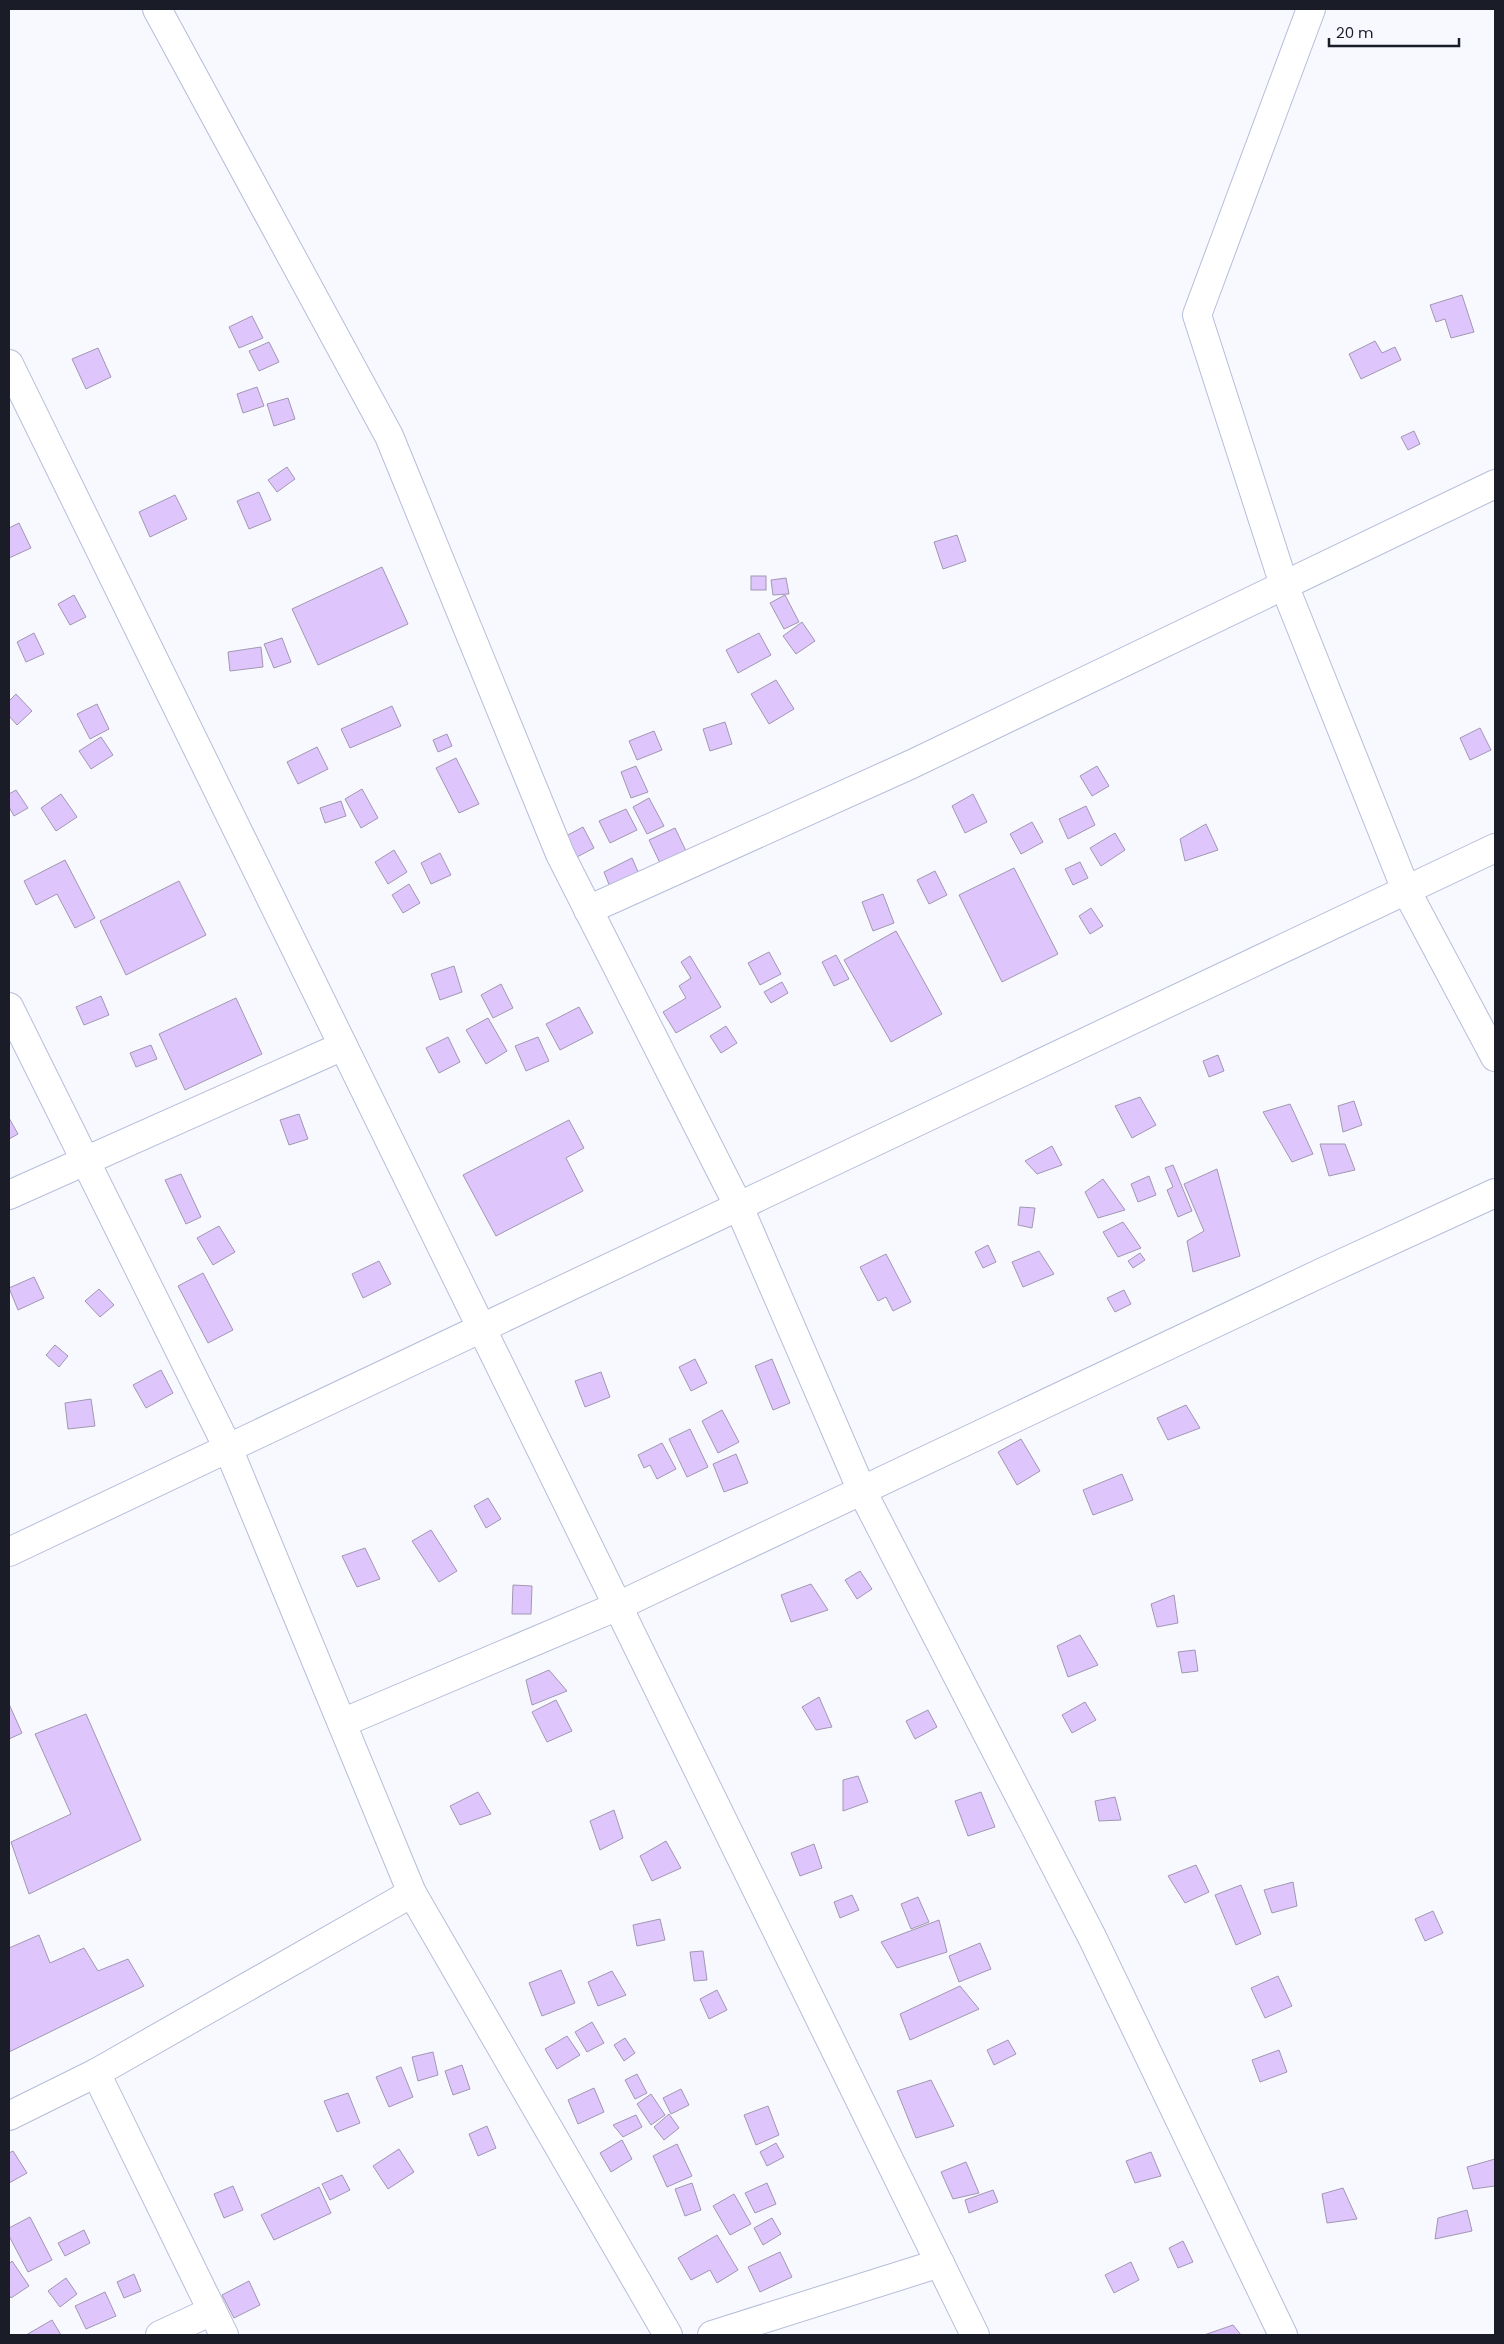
<svg xmlns="http://www.w3.org/2000/svg" width="1504" height="2344" viewBox="0 0 1504 2344" font-family="Poppins,sans-serif">
	<style>
		.building { fill: #dec6fd; stroke: #a297b1 }
		.lines { fill: none; stroke-linecap: round; stroke-linejoin: round }
		.street-casing { stroke: #b6bdd9; stroke-width: 30 }
		.street { stroke: #fff; stroke-width: 28 }
	</style>
	<rect width="100%" height="100%" fill="#f7f9ff"/>
	<!-- building -->
	<g class="building">
		<polygon points="1462,295 1474,332 1451,338 1445,319 1436,322 1430,305"/>
		<polygon points="252,316 263,338 239,348 229,327"/>
		<polygon points="1375,341 1382,353 1395,347 1401,360 1361,379 1349,354"/>
		<polygon points="269,342 279,362 259,371 249,351"/>
		<polygon points="98,348 111,377 86,389 72,359"/>
		<polygon points="257,387 264,406 243,413 237,394"/>
		<polygon points="288,398 295,419 274,426 267,404"/>
		<polygon points="1414,431 1420,444 1408,450 1401,437"/>
		<polygon points="287,467 295,479 277,492 268,480"/>
		<polygon points="259,492 271,520 249,529 237,501"/>
		<polygon points="175,495 187,519 150,537 139,512"/>
		<polygon points="19,523 31,548 9,558 9,528"/>
		<polygon points="957,535 966,561 943,569 934,542"/>
		<polygon points="382,567 408,624 318,665 292,609"/>
		<rect x="751" y="576" width="15" height="14"/>
		<polygon points="786,578 789,594 773,595 771,580"/>
		<polygon points="74,595 86,617 70,625 58,604"/>
		<polygon points="785,595 799,622 784,629 770,603"/>
		<polygon points="802,622 815,641 796,654 783,636"/>
		<polygon points="34,633 44,654 26,662 17,642"/>
		<polygon points="759,633 771,655 738,673 726,650"/>
		<polygon points="282,638 291,662 274,668 264,644"/>
		<polygon points="261,647 263,667 230,671 228,652"/>
		<polygon points="776,680 794,709 769,724 751,694"/>
		<polygon points="16,694 32,711 17,725 9,716 9,701"/>
		<polygon points="97,704 109,729 90,739 77,714"/>
		<polygon points="392,706 401,726 350,748 341,729"/>
		<polygon points="725,722 732,744 710,751 703,729"/>
		<polygon points="1480,728 1491,750 1470,760 1460,738"/>
		<polygon points="654,731 662,750 637,760 629,741"/>
		<polygon points="447,734 452,746 438,752 433,740"/>
		<polygon points="101,737 113,755 91,769 79,751"/>
		<polygon points="317,747 328,769 298,784 287,762"/>
		<polygon points="456,758 479,804 459,813 436,768"/>
		<polygon points="636,766 648,792 631,798 621,772"/>
		<polygon points="1097,766 1109,786 1092,796 1080,776"/>
		<polygon points="362,789 378,818 361,828 345,799"/>
		<polygon points="16,790 28,808 14,816 9,807 9,794"/>
		<polygon points="61,794 77,817 56,831 41,808"/>
		<polygon points="973,794 987,822 965,833 952,806"/>
		<polygon points="649,798 664,826 647,834 633,807"/>
		<polygon points="341,801 346,816 325,823 320,808"/>
		<polygon points="1086,806 1095,825 1068,839 1059,819"/>
		<polygon points="626,809 637,830 610,843 599,821"/>
		<polygon points="1032,822 1043,842 1021,854 1010,834"/>
		<polygon points="1206,824 1218,850 1185,861 1180,839"/>
		<polygon points="583,827 594,848 577,857 566,836"/>
		<polygon points="675,828 686,851 660,863 649,840"/>
		<polygon points="1115,833 1125,850 1101,866 1090,848"/>
		<polygon points="394,850 407,872 388,884 375,862"/>
		<polygon points="440,853 451,875 431,884 421,863"/>
		<polygon points="632,858 639,874 610,887 604,872"/>
		<polygon points="65,860 95,918 75,928 57,894 36,905 24,881"/>
		<polygon points="1080,862 1088,878 1073,885 1065,869"/>
		<polygon points="1014,868 1058,954 1002,982 959,895"/>
		<polygon points="935,871 947,895 929,904 917,880"/>
		<polygon points="179,881 206,935 126,975 100,921"/>
		<polygon points="409,884 420,903 403,913 392,895"/>
		<polygon points="883,894 894,923 873,931 862,902"/>
		<polygon points="1091,908 1103,926 1090,934 1079,916"/>
		<polygon points="896,931 942,1014 891,1042 844,960"/>
		<polygon points="769,952 781,974 760,985 748,963"/>
		<polygon points="836,955 849,979 834,986 822,962"/>
		<polygon points="690,956 721,1007 676,1033 663,1012 686,998 679,986 691,978 681,962"/>
		<polygon points="454,966 462,992 440,1000 431,974"/>
		<polygon points="782,982 788,993 771,1003 764,992"/>
		<polygon points="501,984 513,1008 493,1018 481,995"/>
		<polygon points="101,996 109,1015 84,1025 76,1007"/>
		<polygon points="236,998 262,1054 185,1090 159,1034"/>
		<polygon points="579,1007 593,1033 560,1050 546,1024"/>
		<polygon points="488,1018 507,1051 486,1064 466,1030"/>
		<polygon points="726,1026 737,1043 721,1053 710,1036"/>
		<polygon points="448,1037 460,1062 439,1073 426,1048"/>
		<polygon points="538,1037 549,1061 526,1071 515,1046"/>
		<polygon points="151,1045 157,1059 136,1067 130,1053"/>
		<polygon points="1218,1055 1224,1071 1209,1077 1203,1061"/>
		<polygon points="1140,1097 1156,1125 1132,1138 1115,1106"/>
		<polygon points="1354,1101 1362,1125 1343,1132 1338,1106"/>
		<polygon points="1290,1104 1313,1154 1292,1162 1263,1112"/>
		<polygon points="299,1114 308,1139 289,1145 280,1120"/>
		<polygon points="9,1118 18,1134 9,1139"/>
		<polygon points="569,1120 584,1148 566,1158 583,1191 496,1236 463,1175"/>
		<polygon points="1320,1144 1345,1144 1355,1170 1329,1176"/>
		<polygon points="1052,1146 1062,1165 1037,1174 1025,1161"/>
		<polygon points="1173,1165 1192,1211 1178,1217 1167,1190 1173,1187 1165,1168"/>
		<polygon points="1217,1169 1240,1256 1193,1272 1187,1241 1204,1231 1184,1184"/>
		<polygon points="181,1174 201,1217 186,1224 165,1180"/>
		<polygon points="1149,1176 1156,1195 1138,1202 1131,1184"/>
		<polygon points="1103,1179 1125,1210 1098,1218 1085,1192"/>
		<polygon points="1020,1207 1035,1208 1032,1228 1018,1225"/>
		<polygon points="1123,1222 1141,1248 1118,1257 1103,1232"/>
		<polygon points="219,1226 235,1252 213,1265 197,1238"/>
		<polygon points="988,1245 996,1262 983,1268 975,1252"/>
		<polygon points="1039,1251 1054,1274 1023,1287 1012,1262"/>
		<polygon points="1140,1253 1145,1260 1133,1268 1128,1261"/>
		<polygon points="886,1254 911,1302 893,1311 886,1297 878,1301 860,1267"/>
		<polygon points="379,1261 391,1284 363,1298 352,1274"/>
		<polygon points="203,1273 233,1330 208,1343 178,1286"/>
		<polygon points="34,1277 44,1298 18,1310 9,1288"/>
		<polygon points="99,1289 114,1305 100,1317 85,1301"/>
		<polygon points="1124,1290 1131,1304 1115,1312 1107,1298"/>
		<polygon points="55,1345 68,1356 59,1367 46,1355"/>
		<polygon points="695,1359 707,1383 691,1391 679,1367"/>
		<polygon points="772,1359 790,1403 773,1410 755,1366"/>
		<polygon points="161,1370 173,1393 146,1408 133,1385"/>
		<polygon points="601,1372 610,1397 585,1407 575,1381"/>
		<polygon points="91,1399 95,1426 68,1429 65,1403"/>
		<polygon points="1186,1405 1200,1428 1168,1440 1157,1418"/>
		<polygon points="722,1410 739,1442 718,1453 702,1421"/>
		<polygon points="690,1429 708,1467 687,1477 669,1439"/>
		<polygon points="1021,1439 1040,1471 1017,1485 998,1452"/>
		<polygon points="662,1443 676,1469 657,1479 650,1465 644,1468 638,1455"/>
		<polygon points="736,1454 748,1483 724,1492 713,1464"/>
		<polygon points="1122,1474 1133,1500 1093,1515 1083,1490"/>
		<polygon points="488,1498 501,1519 486,1528 474,1506"/>
		<polygon points="431,1530 457,1571 439,1582 412,1541"/>
		<polygon points="365,1548 380,1579 357,1587 342,1556"/>
		<polygon points="860,1571 872,1589 857,1599 845,1580"/>
		<polygon points="811,1584 828,1610 791,1622 781,1595"/>
		<polygon points="513,1585 532,1586 531,1614 512,1614"/>
		<polygon points="1174,1595 1178,1623 1157,1627 1151,1604"/>
		<polygon points="1080,1635 1098,1665 1068,1677 1057,1646"/>
		<polygon points="1195,1650 1198,1671 1182,1673 1178,1652"/>
		<polygon points="549,1670 567,1691 532,1705 526,1680"/>
		<polygon points="819,1697 832,1727 816,1730 802,1707"/>
		<polygon points="556,1700 572,1731 547,1742 532,1712"/>
		<polygon points="1085,1702 1096,1720 1072,1733 1062,1715"/>
		<polygon points="9,1704 22,1733 9,1739"/>
		<polygon points="928,1710 937,1727 915,1739 906,1721"/>
		<polygon points="86,1714 141,1840 29,1894 11,1842 71,1814 35,1734"/>
		<polygon points="858,1776 868,1802 843,1811 843,1780"/>
		<polygon points="478,1792 491,1814 460,1825 450,1806"/>
		<polygon points="981,1792 995,1827 968,1836 955,1801"/>
		<polygon points="1115,1797 1121,1820 1099,1821 1095,1801"/>
		<polygon points="614,1810 623,1838 600,1850 590,1821"/>
		<polygon points="666,1841 681,1868 652,1881 640,1856"/>
		<polygon points="814,1844 822,1868 800,1876 791,1853"/>
		<polygon points="1196,1865 1209,1892 1185,1903 1168,1876"/>
		<polygon points="1293,1882 1297,1906 1272,1913 1264,1890"/>
		<polygon points="1241,1885 1261,1934 1236,1945 1215,1895"/>
		<polygon points="852,1895 859,1910 840,1918 834,1902"/>
		<polygon points="918,1897 929,1922 911,1929 901,1904"/>
		<polygon points="1433,1911 1443,1933 1425,1941 1415,1919"/>
		<polygon points="660,1919 665,1940 637,1946 633,1925"/>
		<polygon points="939,1920 947,1952 897,1968 881,1942"/>
		<polygon points="39,1935 50,1963 84,1948 98,1971 128,1959 144,1986 9,2052 9,1948"/>
		<polygon points="980,1943 991,1969 959,1982 949,1956"/>
		<polygon points="703,1951 707,1980 694,1981 690,1952"/>
		<polygon points="561,1970 575,2003 542,2016 529,1983"/>
		<polygon points="612,1971 626,1995 598,2006 588,1982"/>
		<polygon points="1278,1976 1292,2006 1265,2018 1251,1988"/>
		<polygon points="960,1986 979,2009 910,2040 900,2014"/>
		<polygon points="717,1990 727,2010 709,2019 700,1999"/>
		<polygon points="592,2022 604,2043 587,2052 575,2032"/>
		<polygon points="567,2036 580,2055 557,2069 545,2049"/>
		<polygon points="625,2038 635,2053 624,2061 614,2045"/>
		<polygon points="1008,2040 1016,2054 994,2065 987,2050"/>
		<polygon points="1279,2050 1287,2072 1260,2082 1252,2060"/>
		<polygon points="433,2052 438,2075 418,2081 412,2057"/>
		<polygon points="462,2065 470,2089 453,2095 445,2071"/>
		<polygon points="401,2067 413,2097 389,2107 376,2077"/>
		<polygon points="637,2074 647,2093 635,2099 625,2080"/>
		<polygon points="931,2080 954,2126 916,2138 897,2091"/>
		<polygon points="594,2088 604,2112 578,2124 568,2100"/>
		<polygon points="681,2089 689,2105 671,2114 663,2098"/>
		<polygon points="348,2093 360,2123 337,2132 324,2101"/>
		<polygon points="651,2094 665,2115 651,2125 637,2104"/>
		<polygon points="768,2106 779,2135 756,2145 744,2115"/>
		<polygon points="669,2114 679,2128 664,2140 654,2127"/>
		<polygon points="636,2115 642,2127 623,2137 613,2125"/>
		<polygon points="487,2126 496,2148 478,2156 469,2134"/>
		<polygon points="622,2140 632,2159 611,2172 600,2153"/>
		<polygon points="776,2143 784,2157 767,2166 760,2152"/>
		<polygon points="677,2144 692,2176 667,2187 653,2156"/>
		<polygon points="399,2149 414,2172 388,2189 373,2166"/>
		<polygon points="13,2151 27,2173 9,2183 9,2153"/>
		<polygon points="1151,2152 1161,2176 1135,2183 1126,2161"/>
		<polygon points="1495,2159 1495,2186 1473,2189 1467,2167"/>
		<polygon points="966,2162 979,2193 953,2199 941,2172"/>
		<polygon points="342,2175 350,2190 330,2200 322,2184"/>
		<polygon points="692,2183 701,2210 685,2216 675,2189"/>
		<polygon points="767,2183 776,2204 755,2213 745,2193"/>
		<polygon points="233,2186 243,2210 224,2218 214,2194"/>
		<polygon points="319,2187 331,2213 274,2240 261,2215"/>
		<polygon points="1343,2188 1357,2219 1327,2223 1322,2194"/>
		<polygon points="993,2190 998,2202 969,2213 965,2200"/>
		<polygon points="734,2194 751,2224 730,2235 713,2206"/>
		<polygon points="1467,2210 1472,2231 1435,2239 1438,2218"/>
		<polygon points="30,2217 52,2260 28,2272 9,2236 9,2228"/>
		<polygon points="772,2218 781,2234 763,2245 754,2228"/>
		<polygon points="84,2230 90,2243 65,2256 58,2243"/>
		<polygon points="717,2235 738,2270 717,2283 710,2270 691,2280 678,2258"/>
		<polygon points="1183,2241 1193,2262 1178,2268 1169,2248"/>
		<polygon points="780,2252 792,2277 760,2292 748,2267"/>
		<polygon points="12,2261 29,2286 11,2298 9,2295 9,2264"/>
		<polygon points="1131,2262 1139,2280 1114,2293 1105,2275"/>
		<polygon points="134,2274 141,2291 124,2298 117,2282"/>
		<polygon points="66,2278 77,2294 60,2307 48,2291"/>
		<polygon points="249,2281 260,2305 234,2318 222,2295"/>
		<polygon points="105,2292 116,2316 86,2329 75,2306"/>
		<polygon points="52,2320 61,2335 26,2335"/>
		<polygon points="1233,2325 1241,2335 1204,2335"/>
	</g>
	<g class="lines">
		<!-- street casing -->
		<g class="street-casing">
			<g id="street">
				<polyline points="157,9 389,436 560,854 739,1207 862,1491 1092,1937 1283,2335"/>
				<polyline points="1311,9 1197,315 1284,585 1406,890 1495,1057"/>
				<polyline points="9,364 975,2335"/>
				<polyline points="588,910 912,764 1495,484"/>
				<polyline points="9,1007 228,1448 412,1893 668,2335"/>
				<polyline points="9,1195 343,1046"/>
				<polyline points="9,1552 1495,848"/>
				<polyline points="342,1723 618,1606 1323,1272 1495,1193"/>
				<polyline points="96,2073 224,2335"/>
				<polyline points="9,2116 96,2073 412,1893"/>
				<polyline points="160,2335 212,2311"/>
				<polyline points="712,2335 940,2263"/>
			</g>
		</g>
		<!-- street -->
		<use href="#street" class="street"/>
	</g>
	<!-- border -->
	<rect width="1504" height="2344" fill="none" stroke="#1a1d27" stroke-width="20"/>
	<!-- scale -->
	<path d="M1329 38v8h130v-8" fill="none" stroke="#1a1d27" stroke-width="2.5"/>
	<text x="1336" y="38" font-size="15" fill="#1a1d27" stroke="#f7f9ff" stroke-width="4" paint-order="stroke">20 m</text>
</svg>
